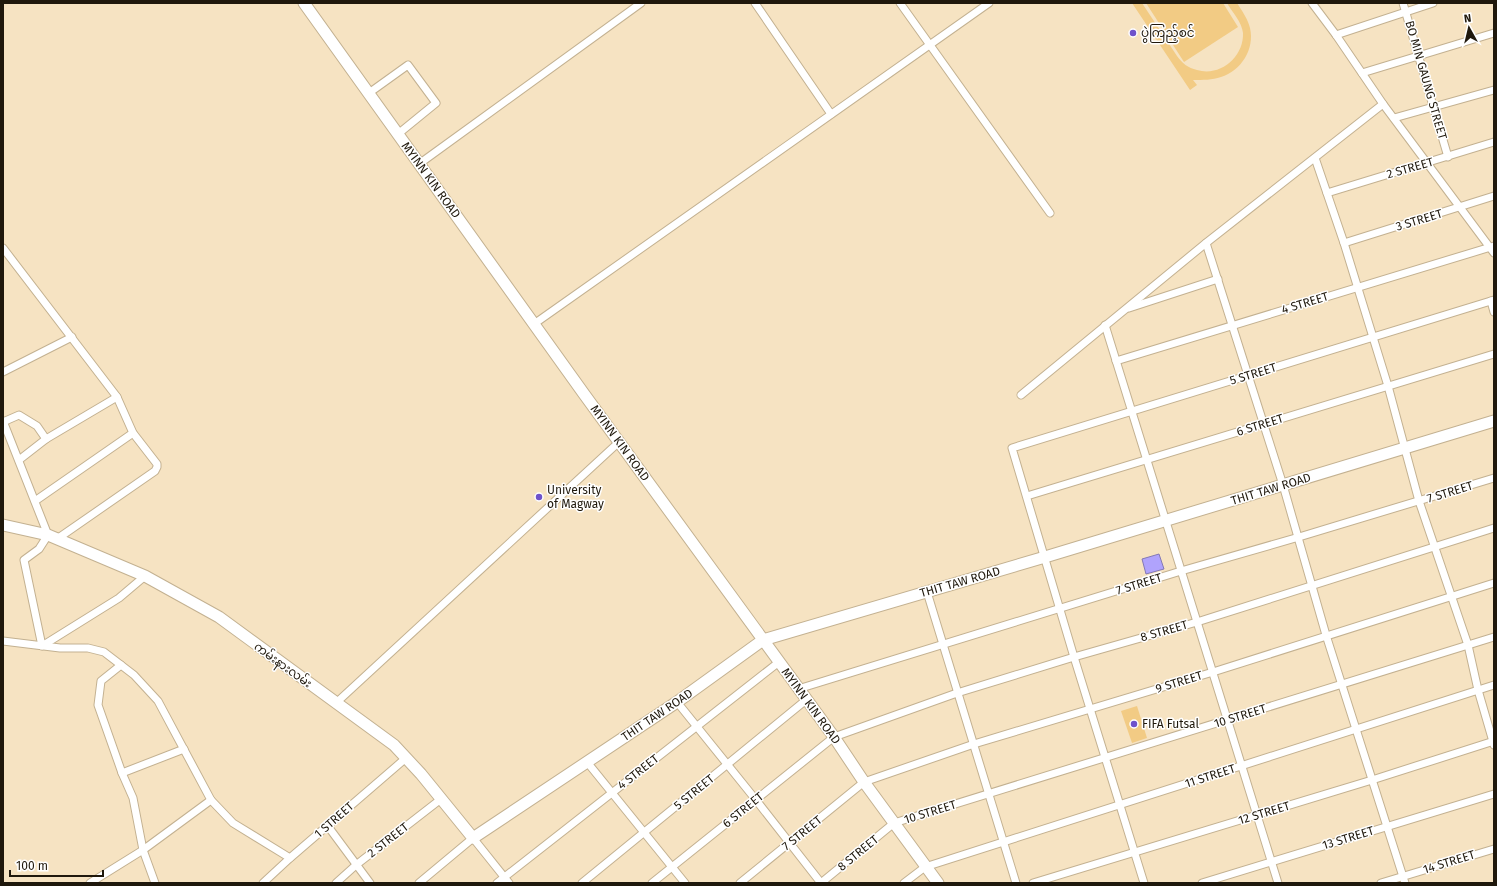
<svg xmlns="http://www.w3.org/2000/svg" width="1497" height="886" viewBox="0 0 1497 886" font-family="'Fira Sans','Noto Sans Myanmar',sans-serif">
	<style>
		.green { fill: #f2cb84 }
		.water { fill: #b0a3fc; stroke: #8479b4 }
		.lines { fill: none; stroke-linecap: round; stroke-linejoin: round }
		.street-casing { stroke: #c3b191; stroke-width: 9 }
		.secondary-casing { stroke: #c3b191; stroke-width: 13 }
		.street { stroke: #fff; stroke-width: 7 }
		.secondary { stroke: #fff; stroke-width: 11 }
		.poi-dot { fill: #6e52cb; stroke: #fff; stroke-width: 1.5 }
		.labels { text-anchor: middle; stroke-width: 3; stroke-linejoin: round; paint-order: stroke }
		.poi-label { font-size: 12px; fill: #1f180c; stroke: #fff; text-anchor: start }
		.street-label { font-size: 12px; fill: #1f180c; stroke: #fff }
	</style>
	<rect width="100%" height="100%" fill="#f6e3c2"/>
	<!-- green -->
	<g class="green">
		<path d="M 1132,3 L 1142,3 L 1177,56 C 1182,63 1188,68 1197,70 C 1220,77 1244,57 1243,33 C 1242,22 1232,12 1227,3 L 1237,3 C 1242,11 1248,19 1250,28 C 1255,49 1241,71 1221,77 C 1212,80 1203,80 1193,80 L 1197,85 L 1190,90 Z"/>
		<polygon points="1146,3 1223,3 1238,27 1184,62"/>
		<polygon points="1137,706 1147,738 1132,743 1121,711"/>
	</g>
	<!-- water -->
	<polygon class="water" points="1159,554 1164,569 1146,574 1142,559"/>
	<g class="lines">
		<!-- street casing -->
		<g class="street-casing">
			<g id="street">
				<polyline points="755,3 831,114"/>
				<polyline points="900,3 1050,213"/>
				<polyline points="1312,3 1336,35 1383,104 1494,253"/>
				<polyline points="1403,3 1448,157"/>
				<polyline points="1336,35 1433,3"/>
				<polyline points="1362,73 1494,33"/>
				<polyline points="369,93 408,65 436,103 398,134"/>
				<polyline points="1394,118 1494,90"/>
				<polyline points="1315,158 1344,243 1388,386 1419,501 1468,645 1478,690 1494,745"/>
				<polyline points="419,164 641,3"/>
				<polyline points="1327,193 1494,142"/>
				<polyline points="1206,243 1283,485 1326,635 1405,883"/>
				<polyline points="1344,243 1494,196"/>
				<polyline points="3,248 117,397 133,433 157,464 157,467 155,471 57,539"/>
				<polyline points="1491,301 1494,312"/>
				<polyline points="1129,308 1218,279"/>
				<polyline points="534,324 989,3"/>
				<polyline points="1105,325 1278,883"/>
				<polyline points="1116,361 1494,246"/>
				<polyline points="3,372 72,337"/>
				<polyline points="1021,395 1206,243 1383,104"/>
				<polyline points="3,421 48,535 39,549 24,560 42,646 119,598 145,576"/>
				<polyline points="3,422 19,415 37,426 46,439"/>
				<polyline points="19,460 46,439 117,397"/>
				<polyline points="1027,496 1494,354"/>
				<polyline points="35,501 133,433"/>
				<polyline points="927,592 1016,883"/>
				<polyline points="3,641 60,648 88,648 104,652 134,675 158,701 211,800"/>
				<polyline points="121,665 101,681 98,705 122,773 133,798 143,850 155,883"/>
				<polyline points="677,702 756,800 821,883"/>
				<polyline points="336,703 619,442"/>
				<polyline points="587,762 685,883"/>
				<polyline points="122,773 184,749"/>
				<polyline points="327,825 370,883"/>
				<polyline points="90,883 143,850 211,800 233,823 290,858"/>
				<polyline points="263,883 290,858 406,758"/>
				<polyline points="336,883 356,865 441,799"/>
				<polyline points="419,883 473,838 509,883"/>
				<polyline points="497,883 779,662"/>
				<polyline points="582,883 806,700 798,689 1181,571 1299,537 1494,478"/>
				<polyline points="652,883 834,737 957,693 1074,657 1197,622 1494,528"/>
				<polyline points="740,883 864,782 974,744 1213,672 1494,583"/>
				<polyline points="821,883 894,823 1494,637"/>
				<polyline points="904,883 925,867 1494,685"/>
				<polyline points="1033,883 1372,780 1494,741"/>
				<polyline points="1144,883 1074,657 1012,448 1494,300"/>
				<polyline points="1202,883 1494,794"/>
				<polyline points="1381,883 1494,849"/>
			</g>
		</g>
		<!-- secondary casing -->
		<g class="secondary-casing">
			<g id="secondary">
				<polyline points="304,3 584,394 834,737 864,782 938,883"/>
				<polyline points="3,525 48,535 145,576 219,617 394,745 421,774 473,838 677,702 763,640 1045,557 1494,421"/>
			</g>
		</g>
		<!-- street -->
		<use href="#street" class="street"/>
		<!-- secondary -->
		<use href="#secondary" class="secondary"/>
	</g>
	<!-- markers -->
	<g class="poi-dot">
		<circle cx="1133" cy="33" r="4"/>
		<circle cx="539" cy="497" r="4"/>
		<circle cx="1134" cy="724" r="4"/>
	</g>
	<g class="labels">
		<!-- poi labels -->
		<g class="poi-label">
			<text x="1141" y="37">ပွဲကြည့်စင်</text>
			<text x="547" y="494">University<tspan x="547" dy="14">of Magway</tspan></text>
			<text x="1142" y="728">FIFA Futsal</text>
		</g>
		<!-- street labels -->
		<g class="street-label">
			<text transform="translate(1426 80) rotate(74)" y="4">BO MIN GAUNG STREET</text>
			<text transform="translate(1410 168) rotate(-16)" y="4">2 STREET</text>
			<text transform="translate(431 180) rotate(54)" y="4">MYINN KIN ROAD</text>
			<text transform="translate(1419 220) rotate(-17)" y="4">3 STREET</text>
			<text transform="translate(1305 303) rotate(-17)" y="4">4 STREET</text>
			<text transform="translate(1253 374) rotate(-17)" y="4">5 STREET</text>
			<text transform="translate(1260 425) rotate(-17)" y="4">6 STREET</text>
			<text transform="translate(620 443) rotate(54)" y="4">MYINN KIN ROAD</text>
			<text transform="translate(1271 489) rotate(-17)" y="4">THIT TAW ROAD</text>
			<text transform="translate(1450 492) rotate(-17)" y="4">7 STREET</text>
			<text transform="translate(960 582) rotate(-16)" y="4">THIT TAW ROAD</text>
			<text transform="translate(1139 584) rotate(-17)" y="4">7 STREET</text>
			<text transform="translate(1164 631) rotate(-16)" y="4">8 STREET</text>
			<text transform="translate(283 665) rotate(36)" y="4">ကမ်းနားလမ်း</text>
			<text transform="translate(1179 682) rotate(-17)" y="4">9 STREET</text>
			<text transform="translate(811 706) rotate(54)" y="4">MYINN KIN ROAD</text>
			<text transform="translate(657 715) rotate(-34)" y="4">THIT TAW ROAD</text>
			<text transform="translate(1240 716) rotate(-17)" y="4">10 STREET</text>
			<text transform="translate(638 772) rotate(-38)" y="4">4 STREET</text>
			<text transform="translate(1210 776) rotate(-18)" y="4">11 STREET</text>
			<text transform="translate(694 792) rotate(-39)" y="4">5 STREET</text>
			<text transform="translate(743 810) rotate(-39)" y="4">6 STREET</text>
			<text transform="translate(930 812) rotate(-17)" y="4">10 STREET</text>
			<text transform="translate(1264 813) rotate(-17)" y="4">12 STREET</text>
			<text transform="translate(334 820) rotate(-41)" y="4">1 STREET</text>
			<text transform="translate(802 833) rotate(-39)" y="4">7 STREET</text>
			<text transform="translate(1348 838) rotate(-17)" y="4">13 STREET</text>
			<text transform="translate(388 840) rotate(-38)" y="4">2 STREET</text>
			<text transform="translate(858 853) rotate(-39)" y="4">8 STREET</text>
			<text transform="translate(1449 862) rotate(-17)" y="4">14 STREET</text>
		</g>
	</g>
	<!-- border -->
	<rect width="1497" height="886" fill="none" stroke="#1f180c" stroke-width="8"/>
	<!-- north arrow -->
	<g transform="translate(1469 28) rotate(352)" stroke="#ffffff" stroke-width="3" paint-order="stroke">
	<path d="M0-3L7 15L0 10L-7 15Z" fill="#1f180c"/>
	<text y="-6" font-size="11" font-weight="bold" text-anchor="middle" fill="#1f180c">N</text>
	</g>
	<!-- scale -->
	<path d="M10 870v6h93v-6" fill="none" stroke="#1f180c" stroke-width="2"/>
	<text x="16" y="870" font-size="12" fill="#1f180c" stroke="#ffffff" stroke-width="3" paint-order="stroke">100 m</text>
</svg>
